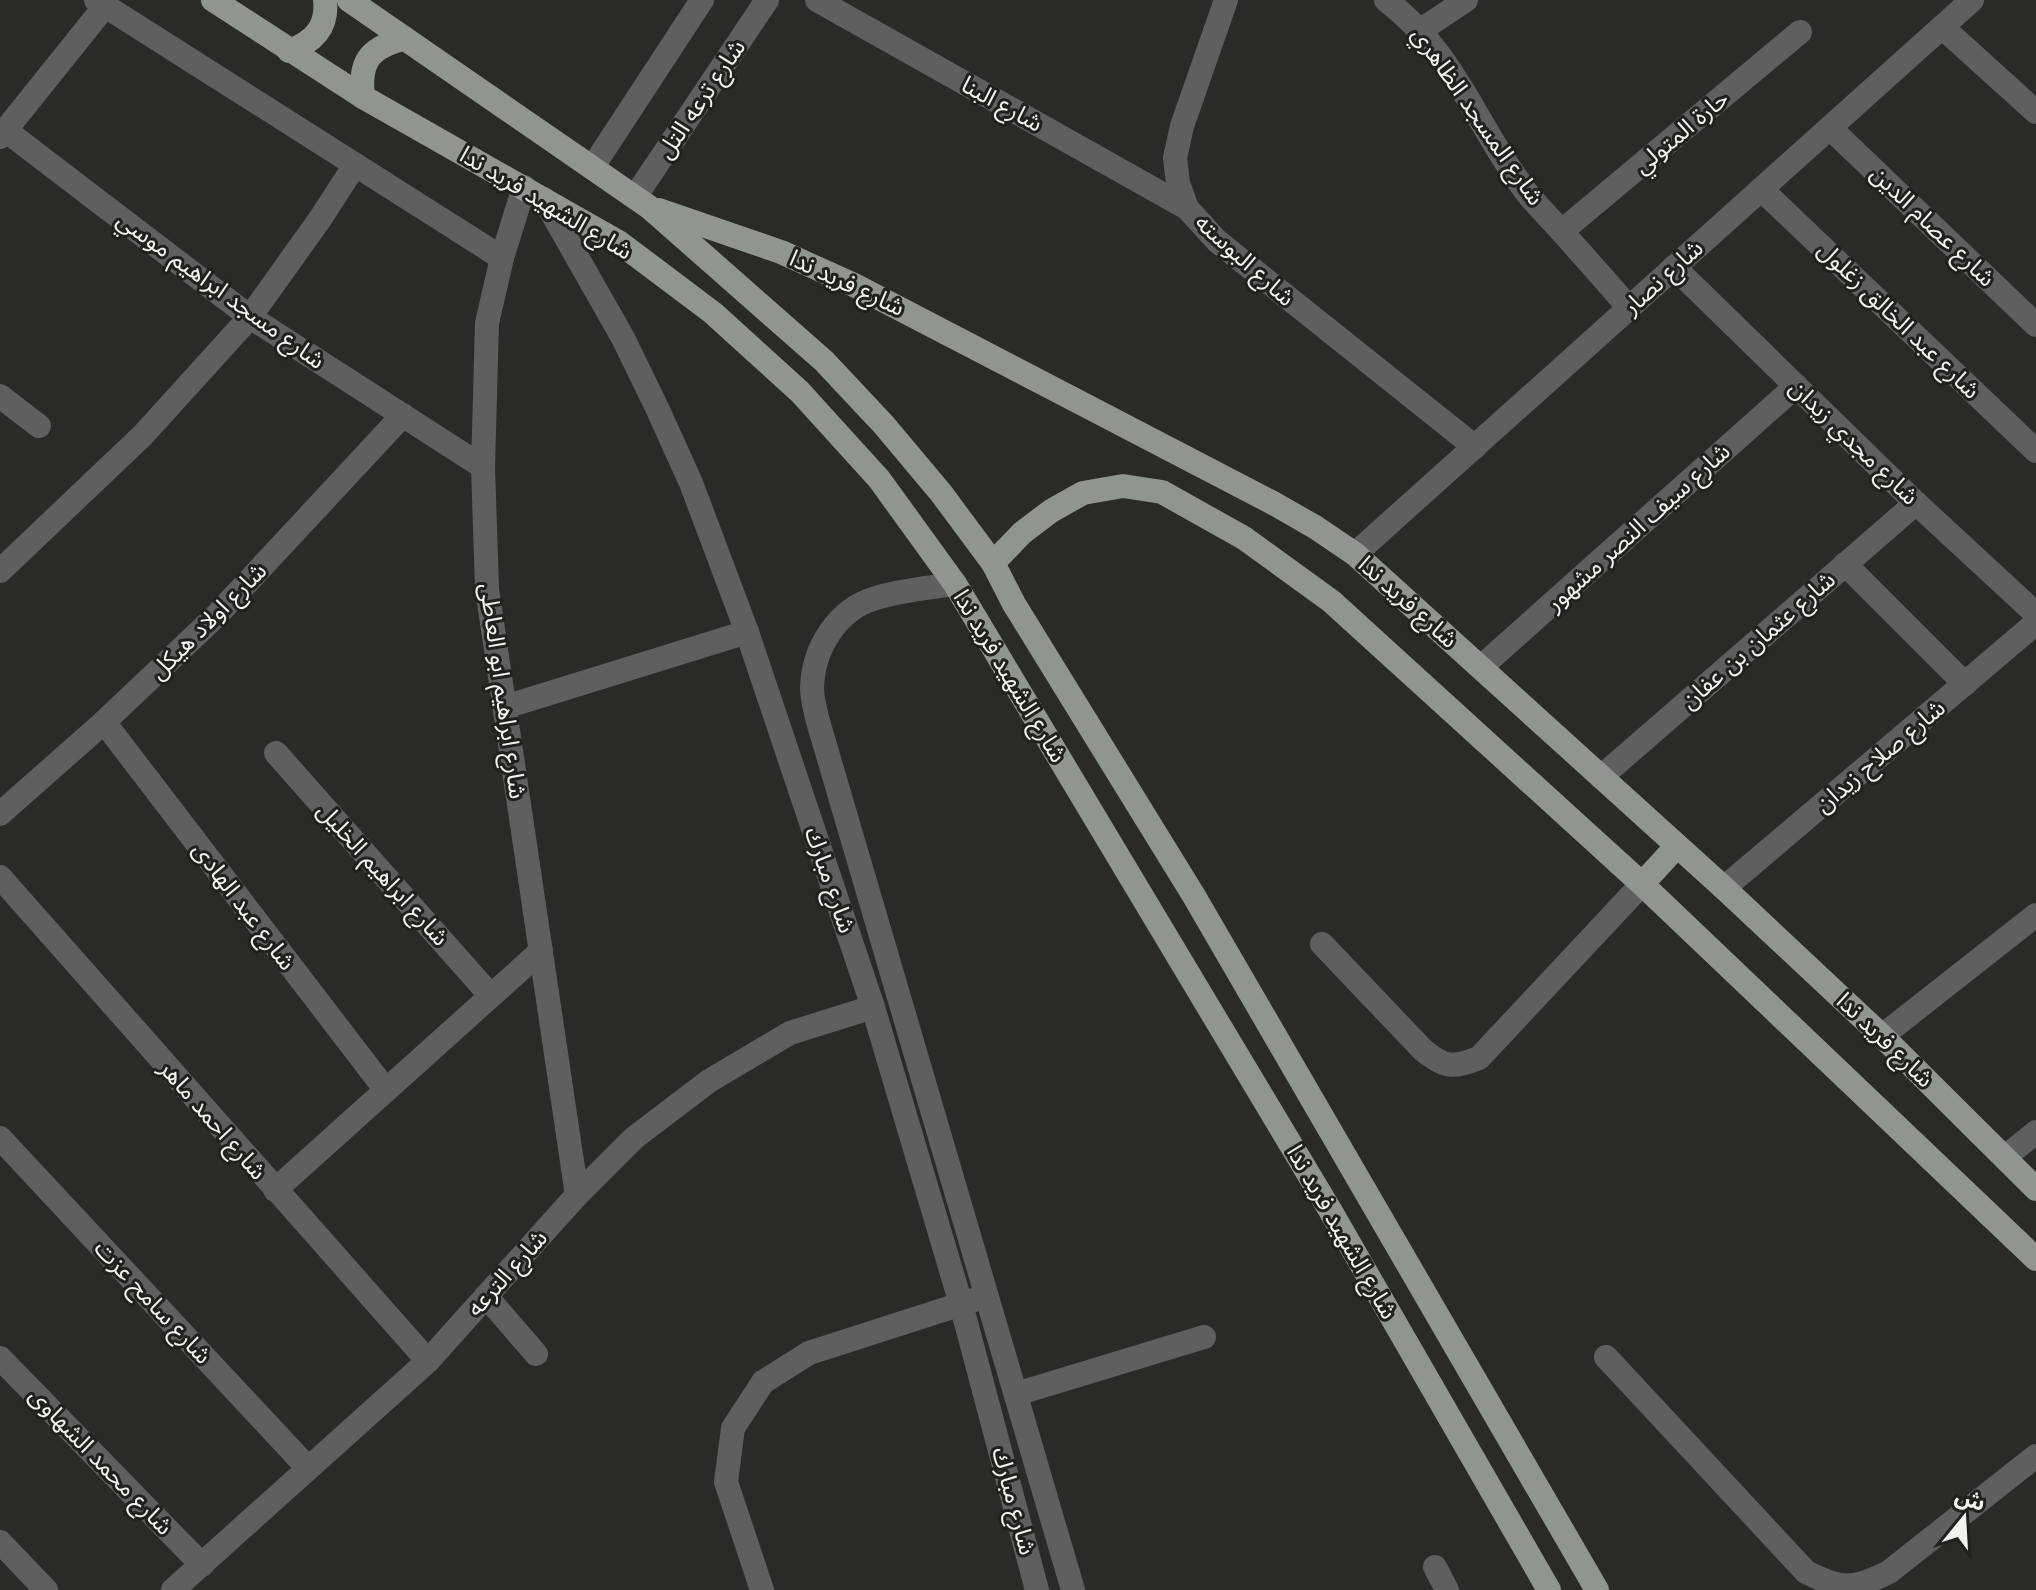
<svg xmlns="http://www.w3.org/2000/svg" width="2036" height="1590" viewBox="0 0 2036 1590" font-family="'DM Sans','Noto Sans Arabic',sans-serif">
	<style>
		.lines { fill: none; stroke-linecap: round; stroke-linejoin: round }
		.minor { stroke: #5e605e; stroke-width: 24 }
		.major { stroke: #919590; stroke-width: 24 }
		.labels { text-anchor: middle; stroke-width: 6; stroke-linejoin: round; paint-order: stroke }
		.street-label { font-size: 24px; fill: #f2f3ef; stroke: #20211c }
	</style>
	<rect width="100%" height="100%" fill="#2a2b26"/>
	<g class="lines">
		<!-- minor -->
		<g class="minor">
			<polyline points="96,0 502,258"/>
			<polyline points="817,0 1187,208"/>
			<polyline points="1226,0 1182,126 1175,158 1178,183 1187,208 1217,241 1475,447"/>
			<path d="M 1386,0 C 1456,54 1476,126 1527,193 C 1538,207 1552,220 1564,234 C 1586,259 1608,283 1629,308"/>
			<polyline points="1942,27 2036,112"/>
			<polyline points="1421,30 1466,0"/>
			<polyline points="1830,128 2036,325"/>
			<polyline points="5,130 250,317 483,467"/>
			<polyline points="0,137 105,6"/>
			<polyline points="592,168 702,0"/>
			<polyline points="524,187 502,258 487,323 483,467 487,589 577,1195"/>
			<polyline points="1761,189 2036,451"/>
			<polyline points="635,197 767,0"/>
			<polyline points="544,199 623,338 658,410 691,483 747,632 873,1007 961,1304 1037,1590"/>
			<polyline points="1562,231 1800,32"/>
			<polyline points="1674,267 1916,503 2036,614"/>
			<polyline points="0,396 39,426"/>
			<polyline points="1355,554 1972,0"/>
			<polyline points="1845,564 1965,684"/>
			<polyline points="0,571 143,435 250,317 320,219 355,165"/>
			<path d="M 955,584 C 929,588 901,590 876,598 C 837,609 813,649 812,688 C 812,698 815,708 817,718 L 1073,1590"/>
			<polyline points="1481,667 1796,386"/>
			<polyline points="505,707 747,632"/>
			<polyline points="104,722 385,1089"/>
			<polyline points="276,753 490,995"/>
			<polyline points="1601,777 1916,503"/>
			<polyline points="0,814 104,722 217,615 403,415"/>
			<polyline points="0,877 428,1361"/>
			<polyline points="1724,888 2036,623"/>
			<path d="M 1322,944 L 1423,1050 C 1445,1068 1453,1068 1479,1058 L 1642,884"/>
			<polyline points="1882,1036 2036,915"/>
			<polyline points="0,1138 307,1467"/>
			<polyline points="2005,1157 2036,1132"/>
			<polyline points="275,1190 541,951"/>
			<polyline points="486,1296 536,1354"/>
			<path d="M 1606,1357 L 1806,1572 C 1842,1590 1853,1590 1889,1572 L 2036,1456"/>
			<polyline points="0,1358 202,1565"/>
			<polyline points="1016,1394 1204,1337"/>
			<polyline points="0,1542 46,1590"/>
			<polyline points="1435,1567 1447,1590"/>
			<polyline points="173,1590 428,1361 577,1195 634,1138 709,1081 790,1033 873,1007"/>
			<polyline points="762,1590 726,1482 733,1428 763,1382 809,1353 977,1299"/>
		</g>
		<!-- major -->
		<g class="major">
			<polyline points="213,0 363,97 620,243 713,313 800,392 879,479 955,584 1330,1210 1549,1590"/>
			<polyline points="349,0 649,207 824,361 884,425 941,493 993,563 1014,604 1194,896 1597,1590"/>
			<path d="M 289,51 C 314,42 328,27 325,0"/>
			<path d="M 363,97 C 359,62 369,48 403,39"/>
			<polyline points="659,210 781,252 854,285 1273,503 1315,527 1355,554 1724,888 1882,1036 2036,1189"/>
			<polyline points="993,563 1022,533 1051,511 1083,493 1123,486 1162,492 1244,538 1331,601 1642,884 2036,1259"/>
			<polyline points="1642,884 1677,846"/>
		</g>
	</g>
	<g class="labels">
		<!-- street labels -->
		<g class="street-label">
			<text transform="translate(701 99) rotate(-56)" y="8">شارع ترعه التل</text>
			<text transform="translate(1002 104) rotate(29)" y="8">شارع البنا</text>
			<text transform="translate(1478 116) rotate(55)" y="8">شارع المسجد الظاهري</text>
			<text transform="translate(1681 132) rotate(-40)" y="8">حارة المتولي</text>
			<text transform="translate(546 203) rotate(31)" y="8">شارع الشهيد فريد ندا</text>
			<text transform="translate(1933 226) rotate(44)" y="8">شارع عصام الدين</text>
			<text transform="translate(1245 260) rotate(42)" y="8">شارع البوسته</text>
			<text transform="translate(1663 277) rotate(-42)" y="8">شارع نصار</text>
			<text transform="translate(847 283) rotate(25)" y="8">شارع فريد ندا</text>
			<text transform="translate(221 290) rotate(36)" y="8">شارع مسجد ابراهيم موسي</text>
			<text transform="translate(1899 320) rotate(44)" y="8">شارع عبد الخالق زغلول</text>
			<text transform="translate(1854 442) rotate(44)" y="8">شارع مجدي زيدان</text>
			<text transform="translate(1638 527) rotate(-42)" y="8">شارع سيف النصر مشهور</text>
			<text transform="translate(1408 602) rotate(42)" y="8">شارع فريد ندا</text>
			<text transform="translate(208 621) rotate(-45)" y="8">شارع اولاد هيكل</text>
			<text transform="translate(1758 640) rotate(-41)" y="8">شارع عثمان بن عفان</text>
			<text transform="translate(1010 676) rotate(59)" y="8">شارع الشهيد فريد ندا</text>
			<text transform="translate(503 691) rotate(82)" y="8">شارع ابراهيم ابو العاطى</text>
			<text transform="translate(1880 756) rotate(-40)" y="8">شارع صلاح زيدان</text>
			<text transform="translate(383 874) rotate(48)" y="8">شارع ابراهيم الخليل</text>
			<text transform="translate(830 880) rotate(71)" y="8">شارع مبارك</text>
			<text transform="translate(244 906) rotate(53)" y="8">شارع عبد الهادى</text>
			<text transform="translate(1885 1040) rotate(44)" y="8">شارع فريد ندا</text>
			<text transform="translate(213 1120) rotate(49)" y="8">شارع احمد ماهر</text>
			<text transform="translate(1342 1232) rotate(60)" y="8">شارع الشهيد فريد ندا</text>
			<text transform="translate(507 1273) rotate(-48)" y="8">شارع الترعه</text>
			<text transform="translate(153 1302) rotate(47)" y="8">شارع سامح عزت</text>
			<text transform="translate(101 1461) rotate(46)" y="8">شارع محمد الشهاوى</text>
			<text transform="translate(1014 1501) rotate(75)" y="8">شارع مبارك</text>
		</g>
	</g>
	<!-- north arrow -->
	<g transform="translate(1964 1518) rotate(18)" stroke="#20211c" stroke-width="6" paint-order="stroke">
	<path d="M0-6L14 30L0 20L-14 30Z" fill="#f2f3ef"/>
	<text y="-12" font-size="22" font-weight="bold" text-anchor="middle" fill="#f2f3ef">ش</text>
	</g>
</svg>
